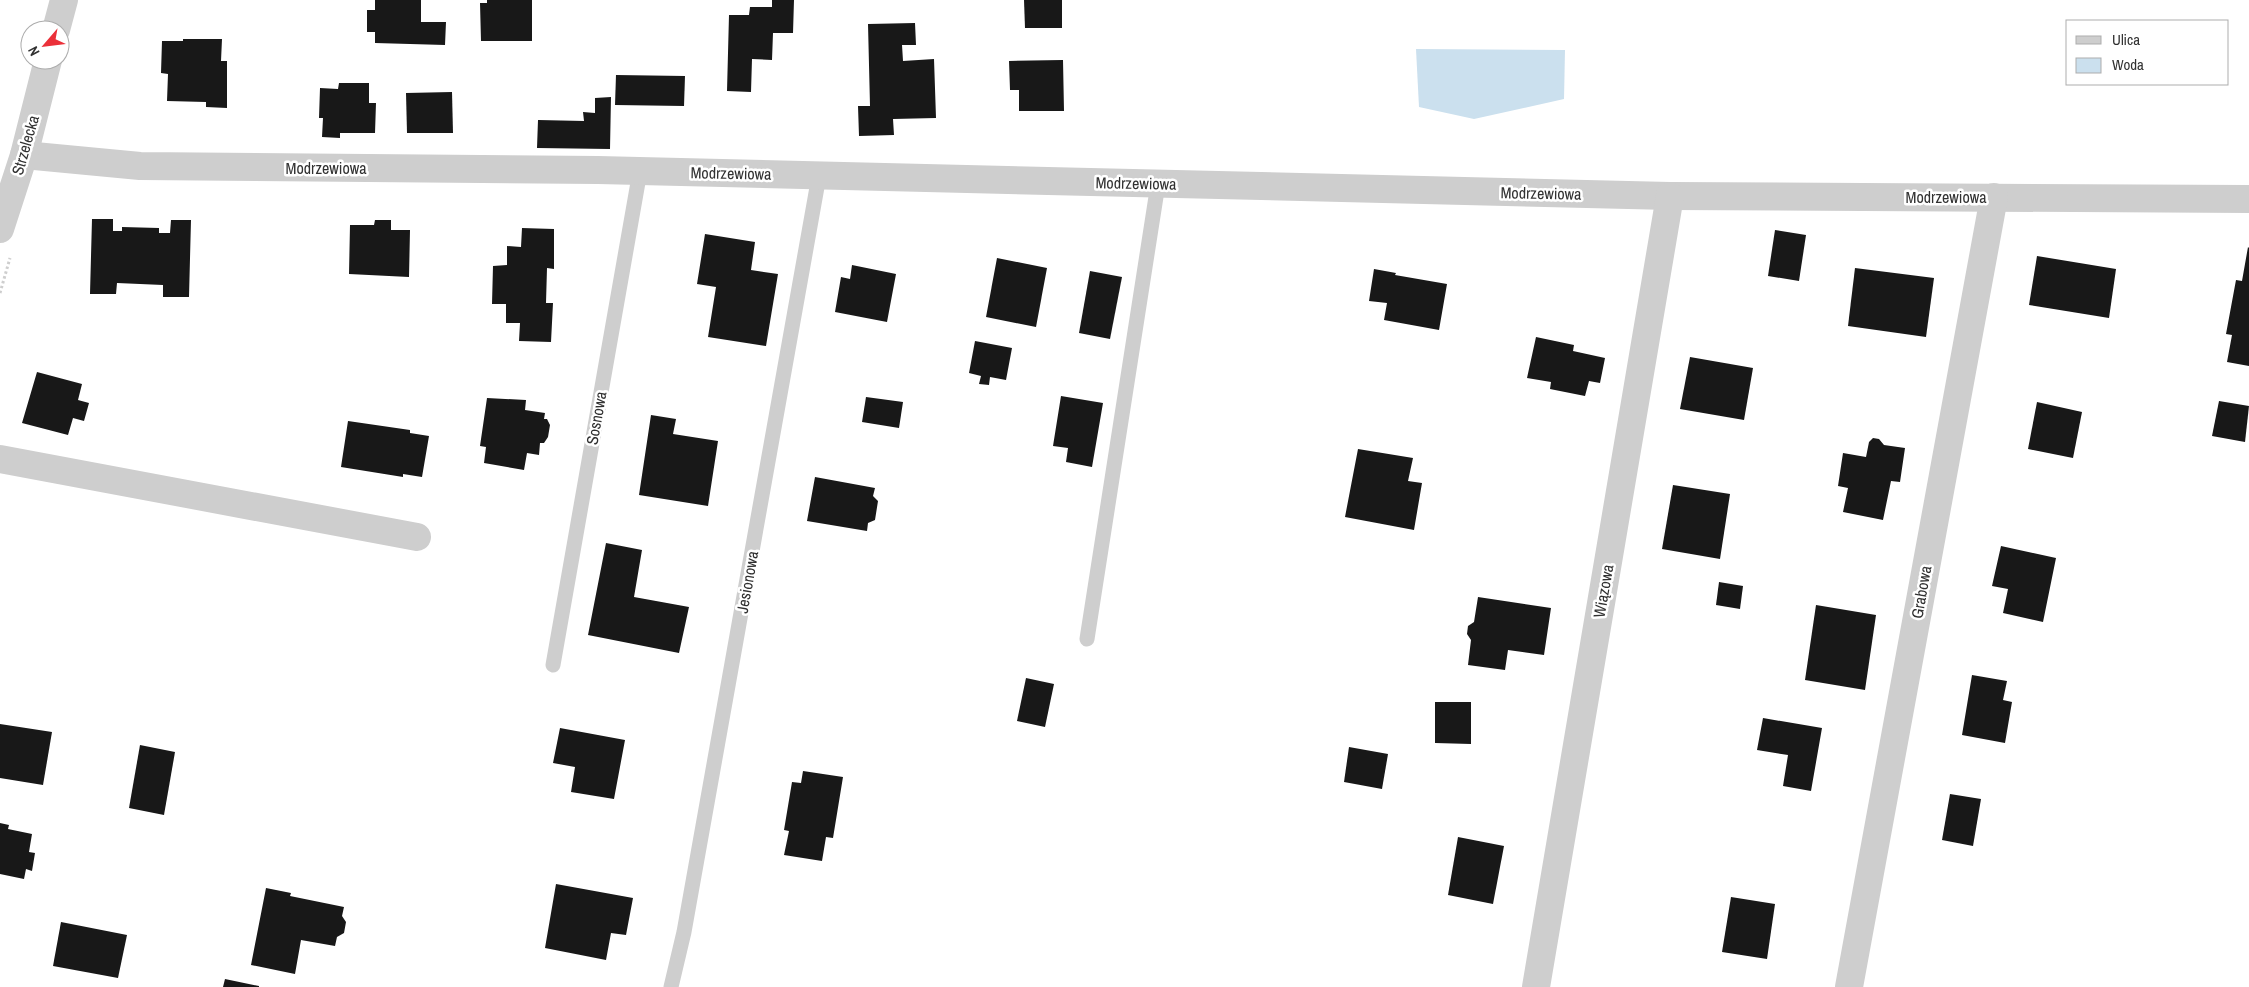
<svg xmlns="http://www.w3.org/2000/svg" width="2249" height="987" viewBox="0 0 2249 987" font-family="'Archivo Narrow',sans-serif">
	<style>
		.water { fill: #cbe0ee }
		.building { fill: #181818 }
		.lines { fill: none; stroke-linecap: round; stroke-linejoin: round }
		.path { stroke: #cecece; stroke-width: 3; stroke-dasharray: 2.5 2.5; stroke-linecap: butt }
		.service { stroke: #cecece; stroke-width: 15 }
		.minor { stroke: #cecece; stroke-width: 28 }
		.tertiary { stroke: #cecece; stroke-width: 28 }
		.labels { text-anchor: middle; stroke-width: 5; stroke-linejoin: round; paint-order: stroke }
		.street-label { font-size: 16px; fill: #313131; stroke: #fff }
	</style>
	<rect width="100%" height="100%" fill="#fff"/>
	<!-- water -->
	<polygon class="water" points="1416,49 1565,50 1564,99 1474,119 1419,107"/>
	<!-- building -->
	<g class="building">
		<polygon points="375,0 421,0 421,22 446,22 445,45 375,43 375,32 367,32 367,10 375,10"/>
		<polygon points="487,0 532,0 532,41 481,41 480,3 487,3"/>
		<polygon points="772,0 794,0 793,33 773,33 772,60 752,59 751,92 727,91 729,15 749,15 750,7 772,7"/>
		<polygon points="1024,0 1062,0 1062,28 1025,28"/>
		<polygon points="915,23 916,45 902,45 903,61 934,59 936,118 893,119 894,135 859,136 858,106 870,106 868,24"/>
		<polygon points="183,39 222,39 221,61 227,61 227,108 206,107 206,102 167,101 168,74 161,73 162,41 183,41"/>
		<polygon points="1063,60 1064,111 1019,111 1019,90 1010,90 1009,61"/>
		<polygon points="616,75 685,76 684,106 615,105"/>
		<polygon points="339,83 369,83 369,103 376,103 375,133 340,133 340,138 322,137 323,118 319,118 320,88 338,89"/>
		<polygon points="452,92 453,133 407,133 406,93"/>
		<polygon points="611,97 610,149 537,148 538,120 584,121 583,112 595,113 595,98"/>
		<polygon points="92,219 113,219 113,231 122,231 122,227 159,228 159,233 170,233 171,220 191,220 189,297 163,297 163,285 117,283 116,294 90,294"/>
		<polygon points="375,220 391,220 391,230 410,230 409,277 349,274 350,225 374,225"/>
		<polygon points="522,228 554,229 554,269 547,268 546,303 553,303 551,342 519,341 520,323 506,323 506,304 492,304 493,266 507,265 507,246 521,247"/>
		<polygon points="1775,230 1806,235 1799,281 1768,276"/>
		<polygon points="705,234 755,242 751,270 778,274 766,346 708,337 716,287 697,284"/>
		<polygon points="2248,247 2249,248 2249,366 2227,362 2232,335 2226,334 2236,280 2242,281"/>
		<polygon points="2037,256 2116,269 2109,318 2029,305"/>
		<polygon points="997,258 1047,268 1036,327 986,317"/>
		<polygon points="852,265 896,274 887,322 835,312 841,277 850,279"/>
		<polygon points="1855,268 1934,278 1926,337 1848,326"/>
		<polygon points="1374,269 1396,273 1395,275 1447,284 1439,330 1384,320 1387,303 1369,301"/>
		<polygon points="1090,271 1122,277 1110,339 1079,333"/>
		<polygon points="1536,337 1574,345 1573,351 1605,358 1600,383 1589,381 1585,396 1550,389 1551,382 1527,378"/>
		<polygon points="975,341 1012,348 1006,380 990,377 989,385 979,384 981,376 969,373"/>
		<polygon points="1690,357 1753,368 1744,420 1680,409"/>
		<polygon points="37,372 82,384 78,400 89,403 84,421 73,418 68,435 22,423"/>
		<polygon points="1061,396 1103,403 1092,467 1066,462 1068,448 1053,446"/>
		<polygon points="866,397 903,402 899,428 862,422"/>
		<polygon points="487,398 526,400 525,410 545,413 544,419 547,419 550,425 548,437 544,443 540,443 539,455 527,453 524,470 484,463 486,447 480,446"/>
		<polygon points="2219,401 2249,406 2245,442 2212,436"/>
		<polygon points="2037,402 2082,412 2073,458 2028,449"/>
		<polygon points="651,415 676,419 673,434 718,441 708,506 639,495"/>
		<polygon points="348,421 410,430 410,433 429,436 422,477 403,474 403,477 341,467"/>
		<polygon points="1873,438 1879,439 1884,445 1905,448 1900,482 1891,481 1883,520 1843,512 1848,488 1838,486 1843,453 1866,457 1869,442"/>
		<polygon points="1358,449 1413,458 1408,481 1422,483 1414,530 1345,517"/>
		<polygon points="815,477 875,488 873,496 878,501 875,520 868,523 867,531 807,521"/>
		<polygon points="1673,485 1730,494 1720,559 1662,549"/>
		<polygon points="606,543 642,550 634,597 689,607 679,653 588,635"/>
		<polygon points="2001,546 2056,558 2043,622 2003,613 2008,589 1992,586"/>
		<polygon points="1719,582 1743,586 1740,609 1716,605"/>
		<polygon points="1478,597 1551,608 1544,655 1508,650 1505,670 1468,665 1471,640 1467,634 1468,626 1474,622"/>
		<polygon points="1816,605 1876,615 1865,690 1805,680"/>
		<polygon points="1972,675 2007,681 2003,700 2012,702 2005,743 1962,735"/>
		<polygon points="1026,678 1054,684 1045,727 1017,721"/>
		<polygon points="1435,702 1471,702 1471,744 1435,743"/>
		<polygon points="1763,718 1822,728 1811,791 1783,786 1788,755 1757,750"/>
		<polygon points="0,724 52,732 43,785 0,778"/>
		<polygon points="560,728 625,740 614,799 571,792 575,767 553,763"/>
		<polygon points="140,745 175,752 164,815 129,808"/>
		<polygon points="1349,747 1388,754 1382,789 1344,782"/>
		<polygon points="803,771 843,777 833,838 826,837 822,861 784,855 789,831 784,830 792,782 801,783"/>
		<polygon points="1950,794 1981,799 1973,846 1942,840"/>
		<polygon points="0,823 9,825 8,829 32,834 29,852 35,853 32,871 26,869 24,879 0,874"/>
		<polygon points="1458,837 1504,846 1493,904 1448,895"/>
		<polygon points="556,884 633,898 626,935 611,933 606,960 545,948"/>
		<polygon points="266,888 291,893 290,896 344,907 342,916 346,922 344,933 337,937 335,946 301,940 295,974 251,965"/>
		<polygon points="1731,897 1775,904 1767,959 1722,952"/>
		<polygon points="61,922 127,935 118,978 53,966"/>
		<polygon points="225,979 259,986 259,987 223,987"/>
	</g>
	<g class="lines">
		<!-- path -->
		<polyline class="path" points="0,293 10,258"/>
		<!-- service -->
		<g class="service">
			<polyline points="1087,639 1158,184"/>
			<polyline points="553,665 640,171"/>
			<polyline points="671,987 684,932 819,176"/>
		</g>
		<!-- minor -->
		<g class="minor">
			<polyline points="24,155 140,166 598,170 1670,196 2249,199"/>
			<polyline points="0,459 417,537"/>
			<polyline points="1536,987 1670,196"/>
			<polyline points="1849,987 1994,197"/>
		</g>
		<!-- tertiary -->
		<g class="tertiary">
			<polyline points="56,30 64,0"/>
			<polyline points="0,229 24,155 48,60"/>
		</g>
	</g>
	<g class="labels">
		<!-- street labels -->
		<g class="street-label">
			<text transform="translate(25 145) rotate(-74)" y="6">Strzelecka</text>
			<text x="326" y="174">Modrzewiowa</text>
			<text transform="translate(731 173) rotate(1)" y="6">Modrzewiowa</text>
			<text transform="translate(1136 183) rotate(1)" y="6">Modrzewiowa</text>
			<text transform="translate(1541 193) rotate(1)" y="6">Modrzewiowa</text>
			<text x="1946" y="203">Modrzewiowa</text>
			<text transform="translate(596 418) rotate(-80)" y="6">Sosnowa</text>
			<text transform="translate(747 582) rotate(-80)" y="6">Jesionowa</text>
			<text transform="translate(1603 591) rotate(-80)" y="6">Wiązowa</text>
			<text transform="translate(1921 592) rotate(-80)" y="6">Grabowa</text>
		</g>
	</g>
	<!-- legend -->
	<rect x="2066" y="20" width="162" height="65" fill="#ffffff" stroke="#adadad"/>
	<rect x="2076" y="36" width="25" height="8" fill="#cecece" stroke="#adadad"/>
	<text x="2112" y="45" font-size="15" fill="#313131">Ulica</text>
	<rect x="2076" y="58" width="25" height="15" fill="#cbe0ee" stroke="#adadad"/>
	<text x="2112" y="70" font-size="15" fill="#313131">Woda</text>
	<!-- north arrow -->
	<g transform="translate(45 45) rotate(242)"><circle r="24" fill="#ffffff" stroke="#adadad"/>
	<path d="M0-4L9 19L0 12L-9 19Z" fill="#eb3039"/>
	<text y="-8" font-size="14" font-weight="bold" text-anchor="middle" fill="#313131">N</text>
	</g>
</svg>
